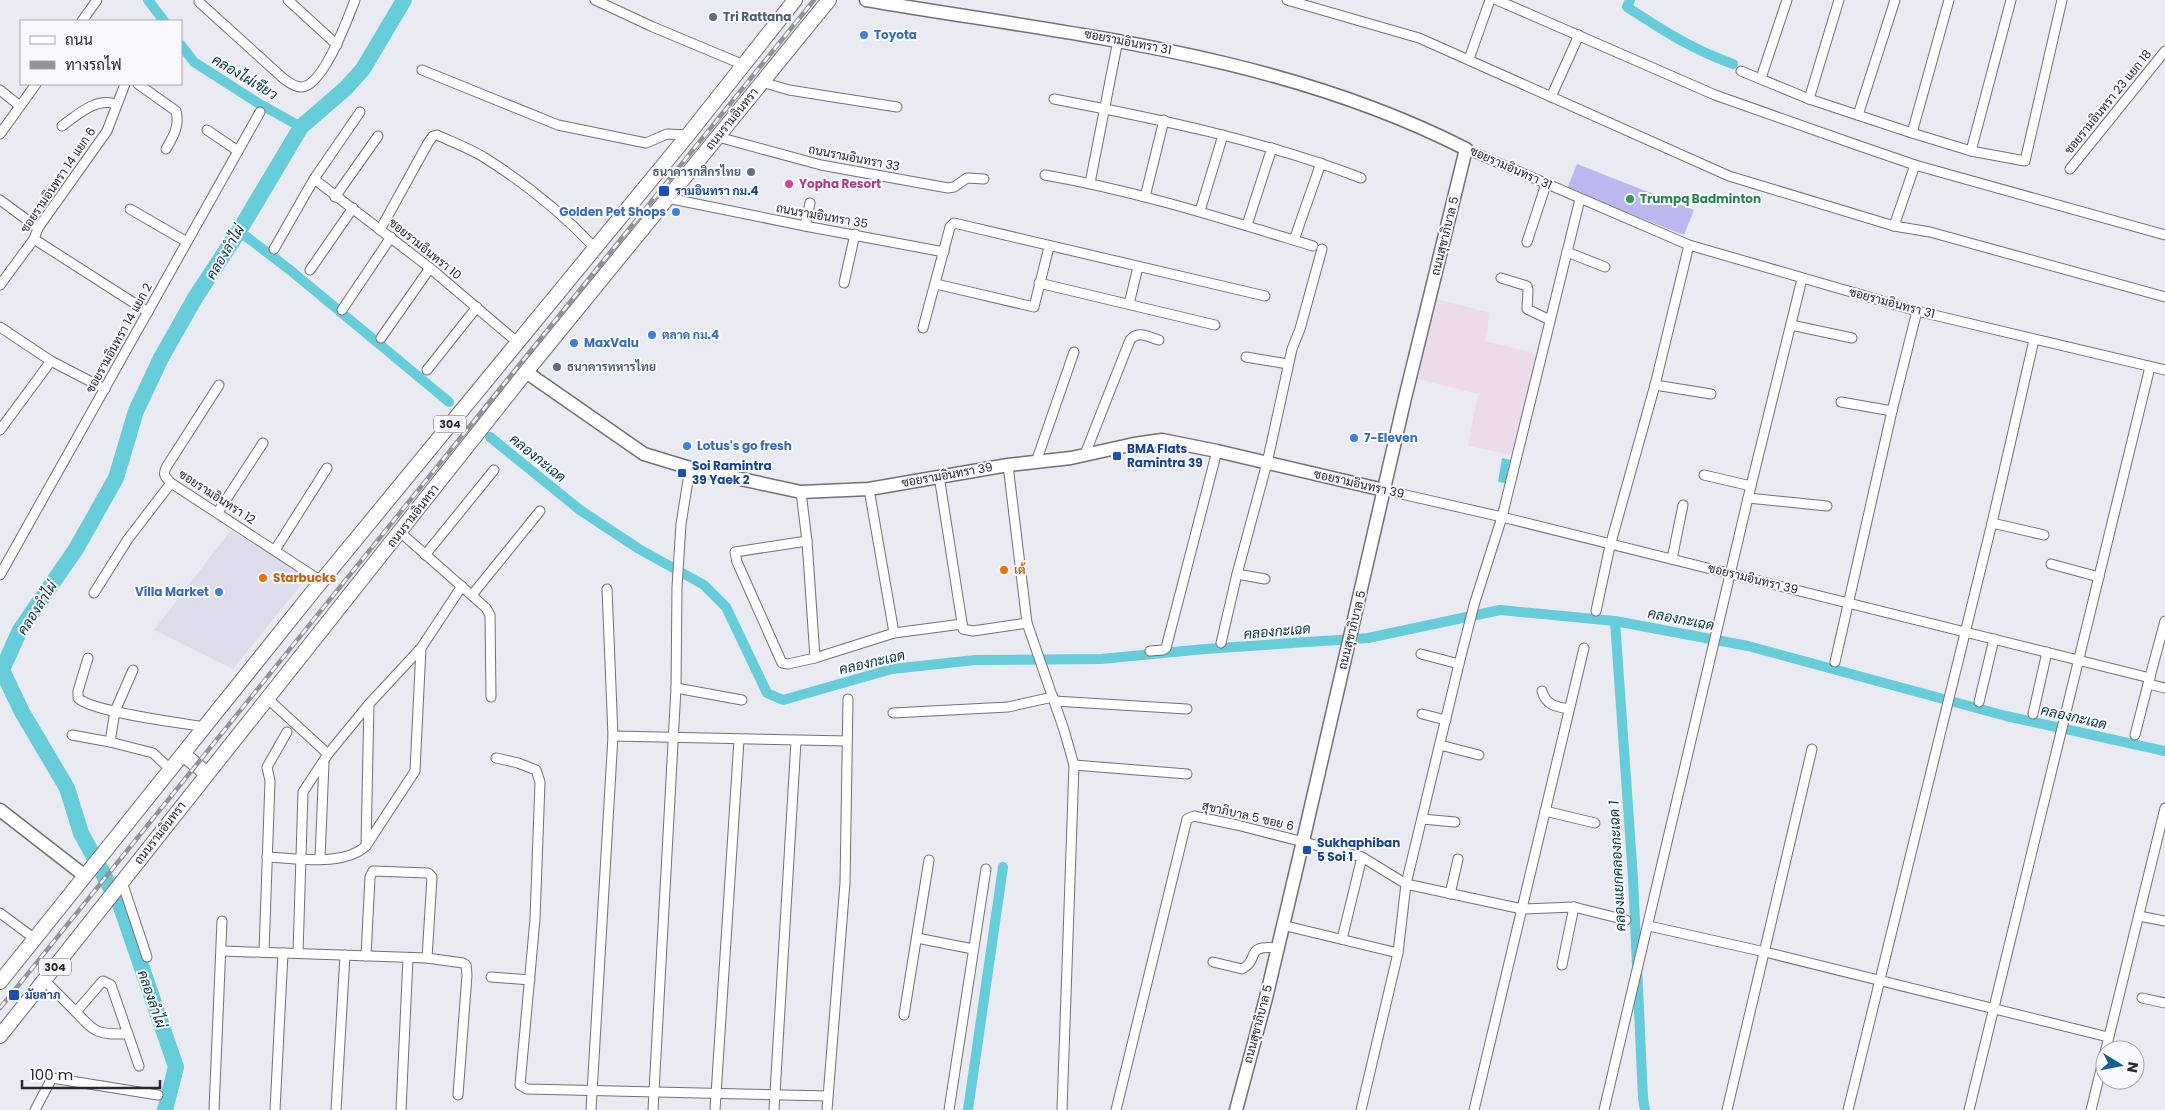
<svg xmlns="http://www.w3.org/2000/svg" width="2165" height="1110" viewBox="0 0 2165 1110" font-family="Poppins,Sarabun,sans-serif">
	<style>
		.built { fill: #dcdceb }
		.education { fill: #eddbeb }
		.green { fill: #bbb8ef }
		.water { fill: #66ccda }
		.lines { fill: none; stroke-linecap: round; stroke-linejoin: round }
		.canal { stroke: #66ccda; stroke-width: 10 }
		.river { stroke: #66ccda; stroke-width: 16 }
		.street-casing { stroke: #707077; stroke-width: 11 }
		.secondary-casing { stroke: #707077; stroke-width: 15 }
		.primary-casing { stroke: #707077; stroke-width: 16 }
		.street { stroke: #fff; stroke-width: 9 }
		.secondary { stroke: #fff; stroke-width: 12 }
		.primary { stroke: #fff; stroke-width: 14 }
		.rail-casing { stroke: #919196; stroke-width: 4.5 }
		.rail { stroke: #f8f8fe; stroke-width: 2.5; stroke-dasharray: 8; stroke-linecap: butt }
		.service-dot { fill: #5c6f8a; stroke: #f8f8fe; stroke-width: 2 }
		.shop-dot { fill: #3f7fe0; stroke: #f8f8fe; stroke-width: 2 }
		.hotel-dot { fill: #d1479c; stroke: #f8f8fe; stroke-width: 2 }
		.transit-dot { fill: #1a4fb4; stroke: #f8f8fe; stroke-width: 2 }
		.leisure-dot { fill: #2e9e5b; stroke: #f8f8fe; stroke-width: 2 }
		.food-dot { fill: #e8710a; stroke: #f8f8fe; stroke-width: 2 }
		.labels { text-anchor: middle; stroke-width: 4; stroke-linejoin: round; paint-order: stroke }
		.shield { fill: #f8f8fe; stroke: #67676a; stroke-width: 1 }
		.shield-label { font-size: 11px; font-weight: bold; fill: #29292b }
		.service-label { font-size: 12px; font-weight: bold; fill: #4e5e75; stroke: #f8f8fe; text-anchor: start }
		.shop-label { font-size: 12px; font-weight: bold; fill: #366cbe; stroke: #f8f8fe; text-anchor: start }
		.street-label { font-size: 12px; fill: #29292b; stroke: #f8f8fe }
		.hotel-label { font-size: 12px; font-weight: bold; fill: #b23c85; stroke: #f8f8fe; text-anchor: start }
		.transit-label { font-size: 12px; font-weight: bold; fill: #164399; stroke: #f8f8fe; text-anchor: start }
		.leisure-label { font-size: 12px; font-weight: bold; fill: #27864d; stroke: #f8f8fe; text-anchor: start }
		.food-label { font-size: 12px; font-weight: bold; fill: #c56008; stroke: #f8f8fe; text-anchor: start }
		.water-label { font-size: 14px; font-style: italic; fill: #04373d; stroke: #f8f8fe }
	</style>
	<rect width="100%" height="100%" fill="#eaeaf2"/>
	<!-- built -->
	<polygon class="built" points="231,530 307,577 233,669 154,630"/>
	<!-- education -->
	<polygon class="education" points="1437,299 1490,313 1485,341 1536,353 1513,455 1468,446 1478,394 1418,379"/>
	<!-- green -->
	<polygon class="green" points="1577,164 1694,210 1684,235 1567,189"/>
	<!-- water -->
	<polygon class="water" points="1502,458 1510,460 1505,483 1498,482"/>
	<g class="lines">
		<!-- canal -->
		<g class="canal">
			<polyline points="148,0 164,21"/>
			<path d="M 1630,0 L 1627,7 C 1664,31 1691,49 1733,64"/>
			<polyline points="181,45 194,62 258,103 301,127"/>
			<polyline points="239,231 290,270 449,402"/>
			<polyline points="490,437 580,510 639,549 704,585 726,607 767,693 783,700 892,669 975,660 1101,659 1205,649 1368,638 1500,610 1615,621 1748,646 2006,716 2165,751"/>
			<polyline points="1615,621 1633,878 1643,1098 1645,1110"/>
			<polyline points="968,1110 1003,867"/>
		</g>
		<!-- river -->
		<polyline class="river" points="165,1110 176,1067 121,907 81,833 67,788 22,712 2,670 20,630 76,549 116,478 136,411 161,358 195,298 239,231 301,127 346,88 363,69 404,0"/>
		<!-- street casing -->
		<g class="street-casing">
			<g id="street">
				<polyline points="288,0 337,45"/>
				<polyline points="595,0 653,27 744,65"/>
				<polyline points="1287,0 1419,38 1729,176 1894,226 1930,232 2165,297"/>
				<polyline points="1497,0 1715,95 1854,144 1915,165 2165,235"/>
				<path d="M 199,2 L 284,79 C 289,82 294,87 301,87 C 323,87 348,18 355,0"/>
				<polyline points="82,21 97,0"/>
				<polyline points="1469,59 1490,0"/>
				<polyline points="422,70 558,125 646,143 667,134 688,135"/>
				<polyline points="1741,71 1809,99 1912,133 1971,151 2025,161 2062,0"/>
				<polyline points="1761,78 1787,0"/>
				<polyline points="762,82 789,90 897,107"/>
				<path d="M 138,84 L 176,111 C 180,126 173,137 166,149"/>
				<polyline points="0,90 20,106"/>
				<polyline points="1551,97 1579,35"/>
				<path d="M 1054,99 C 1158,119 1262,140 1361,178"/>
				<polyline points="1809,99 1839,0"/>
				<polyline points="1858,115 1895,0"/>
				<path d="M 62,126 C 77,115 96,97 116,104"/>
				<polyline points="207,130 238,151"/>
				<polyline points="1912,133 1949,0"/>
				<polyline points="0,134 36,84"/>
				<polyline points="718,137 821,165 948,188 954,187 967,178 984,179"/>
				<polyline points="1466,149 1689,245 1917,311 2165,370"/>
				<polyline points="1971,151 2011,0"/>
				<polyline points="2070,169 2165,51"/>
				<path d="M 1045,175 C 1137,191 1224,219 1313,246"/>
				<polyline points="314,179 430,268 517,342"/>
				<polyline points="1090,183 1118,40"/>
				<polyline points="335,197 378,136"/>
				<polyline points="1145,197 1164,120"/>
				<polyline points="667,198 805,226 944,252"/>
				<polyline points="0,200 38,228"/>
				<polyline points="130,209 187,242"/>
				<polyline points="1200,211 1223,135"/>
				<polyline points="1247,225 1272,148"/>
				<polyline points="805,226 810,203"/>
				<polyline points="1894,226 1915,165"/>
				<path d="M 380,230 L 428,143 L 433,136 L 437,135 C 452,142 471,149 485,158 C 525,183 562,213 594,247"/>
				<polyline points="34,239 148,312"/>
				<polyline points="1294,240 1321,163"/>
				<polyline points="1527,242 1546,184"/>
				<polyline points="274,249 314,179 360,112"/>
				<polyline points="1567,252 1605,267"/>
				<polyline points="310,270 353,208"/>
				<polyline points="1501,278 1527,286 1528,290 1527,309 1550,320"/>
				<polyline points="844,283 855,234"/>
				<polyline points="1039,283 1215,325"/>
				<polyline points="936,284 1034,307 1049,247"/>
				<polyline points="0,285 34,239 38,228 107,131 125,84"/>
				<polyline points="1129,304 1138,267"/>
				<polyline points="342,310 391,237"/>
				<polyline points="1791,325 1852,338"/>
				<polyline points="0,327 51,361 105,389"/>
				<polyline points="923,328 950,227 954,223 1265,296"/>
				<polyline points="381,338 430,268"/>
				<polyline points="1246,357 1288,364"/>
				<polyline points="427,370 477,307"/>
				<path d="M 219,385 L 167,466 C 162,474 165,477 171,483 L 321,581"/>
				<polyline points="1655,385 1711,394"/>
				<polyline points="1841,402 1892,411"/>
				<polyline points="0,430 51,361"/>
				<path d="M 1085,454 L 1130,340 C 1138,330 1148,337 1159,340"/>
				<polyline points="1036,462 1074,352"/>
				<polyline points="1008,465 1027,623 1064,730 1074,765 1062,1110"/>
				<polyline points="1704,475 1751,486"/>
				<polyline points="939,476 963,629 973,631 1027,623"/>
				<polyline points="869,489 894,633"/>
				<polyline points="1384,490 1502,517 2150,678"/>
				<polyline points="801,492 807,541 815,658"/>
				<polyline points="1748,498 1827,506"/>
				<polyline points="218,512 263,443"/>
				<polyline points="1992,523 2044,535"/>
				<polyline points="400,532 486,608 490,615 491,697"/>
				<polyline points="807,541 735,552 737,562 782,663 788,664 815,658 894,633 962,624"/>
				<polyline points="275,550 327,468"/>
				<polyline points="425,555 494,470"/>
				<polyline points="1672,559 1683,505"/>
				<polyline points="2051,564 2099,577"/>
				<polyline points="1237,574 1265,579"/>
				<polyline points="0,575 260,112"/>
				<polyline points="94,593 128,539 171,483"/>
				<polyline points="472,595 540,511"/>
				<polyline points="1596,611 1610,546 1655,385 1689,245"/>
				<polyline points="2165,621 2148,684 2165,688"/>
				<polyline points="1221,643 1237,574 1267,463 1292,349 1300,329 1322,249"/>
				<polyline points="1150,651 1163,650 1166,648 1217,451"/>
				<polyline points="1421,654 1459,664"/>
				<path d="M 88,658 L 78,691 L 78,698 C 92,712 181,723 206,727"/>
				<polyline points="1835,662 1892,411 1917,311"/>
				<polyline points="676,688 742,700"/>
				<path d="M 1542,691 C 1546,705 1556,707 1569,709"/>
				<polyline points="267,698 328,754"/>
				<polyline points="1054,701 1187,709"/>
				<polyline points="1979,702 1994,639"/>
				<polyline points="893,713 1008,707 1053,697"/>
				<polyline points="1422,714 1446,720"/>
				<polyline points="2033,714 2047,652"/>
				<polyline points="72,735 110,742 115,711 133,670"/>
				<polyline points="2135,735 2148,684"/>
				<polyline points="613,736 847,741"/>
				<polyline points="110,742 153,753 171,770"/>
				<polyline points="1440,745 1479,755"/>
				<polyline points="496,758 518,763 536,770 540,782 535,919 520,1085 527,1089 828,1096"/>
				<polyline points="1074,765 1187,774"/>
				<polyline points="1545,811 1595,823"/>
				<polyline points="1422,819 1455,822"/>
				<polyline points="366,846 369,704"/>
				<path d="M 267,857 C 297,858 343,867 366,846 L 415,771 L 421,648"/>
				<polyline points="320,858 324,763"/>
				<polyline points="122,882 147,957"/>
				<polyline points="1450,894 1458,859"/>
				<polyline points="0,913 35,939"/>
				<polyline points="2139,916 2165,921"/>
				<polyline points="1282,925 1398,953"/>
				<polyline points="1649,926 1765,952 2108,1037"/>
				<polyline points="917,938 973,949"/>
				<polyline points="1342,939 1362,857"/>
				<polyline points="222,951 427,958 463,963 466,965 467,975 458,1095"/>
				<polyline points="264,952 270,781 267,767 287,732"/>
				<polyline points="298,953 303,792 328,754 369,704 421,648 462,586"/>
				<polyline points="366,956 370,877 373,871 428,873 432,877 427,958"/>
				<path d="M 1213,962 L 1242,969 C 1261,959 1243,945 1277,948"/>
				<polyline points="1562,965 1574,907"/>
				<polyline points="491,977 530,980"/>
				<polyline points="44,980 76,1012 100,984 103,981 111,985 139,1066"/>
				<polyline points="2142,998 2165,1003"/>
				<path d="M 76,1012 C 96,1034 97,1034 128,1034"/>
				<polyline points="904,1015 929,860"/>
				<polyline points="35,1110 52,1078 158,1095"/>
				<polyline points="214,1110 222,921"/>
				<polyline points="275,1110 283,953"/>
				<polyline points="336,1110 345,955"/>
				<polyline points="401,1110 408,958"/>
				<polyline points="591,1110 613,736 607,589"/>
				<polyline points="653,1110 676,688 677,587 681,524 690,468"/>
				<polyline points="715,1110 739,740"/>
				<polyline points="774,1110 796,741"/>
				<polyline points="827,1110 845,883 848,699"/>
				<polyline points="949,1110 986,869"/>
				<polyline points="1116,1110 1187,819 1194,816 1237,825 1362,857 1406,884 1522,909 1574,907 1626,920"/>
				<polyline points="1361,1110 1398,953 1406,884 1459,664 1474,605 1502,517 1580,199"/>
				<polyline points="1474,1110 1584,648"/>
				<polyline points="1604,1110 1748,498 1802,279"/>
				<polyline points="1727,1110 1812,749"/>
				<polyline points="1848,1110 1992,523 2034,340"/>
				<polyline points="1969,1110 2150,367"/>
				<polyline points="2091,1110 2165,808"/>
			</g>
		</g>
		<!-- secondary casing -->
		<g class="secondary-casing">
			<g id="secondary">
				<path d="M 866,0 C 1071,35 1278,53 1466,149 L 1404,402 L 1303,841 L 1266,998 L 1236,1110"/>
				<polyline points="526,372 644,454 690,468 801,492 869,489 1008,465 1071,458 1134,444 1162,440 1217,451 1384,490"/>
				<polyline points="0,810 85,876"/>
			</g>
		</g>
		<!-- primary casing -->
		<g class="primary-casing">
			<g id="primary">
				<polyline points="183,754 207,774"/>
				<polyline points="0,982 315,589 688,135 795,0"/>
				<polyline points="0,1036 526,372 829,0"/>
			</g>
		</g>
		<!-- street -->
		<use href="#street" class="street"/>
		<!-- secondary -->
		<use href="#secondary" class="secondary"/>
		<!-- primary -->
		<use href="#primary" class="primary"/>
		<!-- rail casing -->
		<g class="rail-casing">
			<polyline id="rail" points="0,1008 814,0"/>
		</g>
		<!-- rail -->
		<use href="#rail" class="rail"/>
	</g>
	<!-- markers -->
	<g class="service-dot">
		<circle cx="713" cy="17" r="5"/>
		<circle cx="751" cy="172" r="5"/>
		<circle cx="557" cy="367" r="5"/>
	</g>
	<g class="shop-dot">
		<circle cx="864" cy="35" r="5"/>
		<circle cx="676" cy="212" r="5"/>
		<circle cx="652" cy="335" r="5"/>
		<circle cx="574" cy="343" r="5"/>
		<circle cx="1354" cy="438" r="5"/>
		<circle cx="687" cy="446" r="5"/>
		<circle cx="219" cy="592" r="5"/>
	</g>
	<circle class="hotel-dot" cx="789" cy="184" r="5"/>
	<g class="transit-dot">
		<rect x="658" y="185" width="12" height="12" rx="2.5"/>
		<rect x="1112" y="451" width="10" height="10" rx="2.5"/>
		<rect x="677" y="468" width="10" height="10" rx="2.5"/>
		<rect x="1302" y="845" width="10" height="10" rx="2.5"/>
		<rect x="8" y="989" width="12" height="12" rx="2.5"/>
	</g>
	<circle class="leisure-dot" cx="1630" cy="199" r="5"/>
	<g class="food-dot">
		<circle cx="1004" cy="570" r="5"/>
		<circle cx="263" cy="578" r="5"/>
	</g>
	<g class="labels">
		<!-- shield labels -->
		<g class="shield">
			<rect x="434" y="415.5" width="32" height="17" rx="4"/>
			<rect x="39" y="958.5" width="32" height="17" rx="4"/>
		</g>
		<g class="shield-label">
			<text x="450" y="428">304</text>
			<text x="55" y="971">304</text>
		</g>
		<!-- service labels -->
		<g class="service-label">
			<text x="723" y="21">Tri Rattana</text>
			<text x="741" y="176" text-anchor="end">ธนาคารกสิกรไทย</text>
			<text x="567" y="371">ธนาคารทหารไทย</text>
		</g>
		<!-- shop labels -->
		<g class="shop-label">
			<text x="874" y="39">Toyota</text>
			<text x="666" y="216" text-anchor="end">Golden Pet Shops</text>
			<text x="662" y="339">ตลาด กม.4</text>
			<text x="584" y="347">MaxValu</text>
			<text x="1364" y="442">7-Eleven</text>
			<text x="697" y="450">Lotus's go fresh</text>
			<text x="209" y="596" text-anchor="end">Villa Market</text>
		</g>
		<!-- street labels -->
		<g class="street-label">
			<text transform="translate(1128 42) rotate(11)" y="4">ซอยรามอินทรา 31</text>
			<text transform="translate(2108 102) rotate(-51)" y="4">ซอยรามอินทรา 23 แยก 18</text>
			<text transform="translate(732 119) rotate(-51)" y="4">ถนนรามอินทรา</text>
			<text transform="translate(854 158) rotate(11)" y="4">ถนนรามอินทรา 33</text>
			<text transform="translate(1511 168) rotate(24)" y="4">ซอยรามอินทรา 31</text>
			<text transform="translate(58 180) rotate(-56)" y="4">ซอยรามอินทรา 14 แยก 6</text>
			<text transform="translate(822 216) rotate(10)" y="4">ถนนรามอินทรา 35</text>
			<text transform="translate(1445 236) rotate(-76)" y="4">ถนนสุขาภิบาล 5</text>
			<text transform="translate(425 249) rotate(39)" y="4">ซอยรามอินทรา 10</text>
			<text transform="translate(1892 303) rotate(15)" y="4">ซอยรามอินทรา 31</text>
			<text transform="translate(119 338) rotate(-61)" y="4">ซอยรามอินทรา 14 แยก 2</text>
			<text transform="translate(947 475) rotate(-10)" y="4">ซอยรามอินทรา 39</text>
			<text transform="translate(1359 484) rotate(13)" y="4">ซอยรามอินทรา 39</text>
			<text transform="translate(217 497) rotate(33)" y="4">ซอยรามอินทรา 12</text>
			<text transform="translate(413 516) rotate(-52)" y="4">ถนนรามอินทรา</text>
			<text transform="translate(1753 579) rotate(14)" y="4">ซอยรามอินทรา 39</text>
			<text transform="translate(1352 630) rotate(-76)" y="4">ถนนสุขาภิบาล 5</text>
			<text transform="translate(1248 816) rotate(13)" y="4">สุขาภิบาล 5 ซอย 6</text>
			<text transform="translate(160 833) rotate(-52)" y="4">ถนนรามอินทรา</text>
			<text transform="translate(1258 1024) rotate(-75)" y="4">ถนนสุขาภิบาล 5</text>
		</g>
		<!-- hotel labels -->
		<g class="hotel-label">
			<text x="799" y="188">Yopha Resort</text>
		</g>
		<!-- transit labels -->
		<g class="transit-label">
			<text x="675" y="195">รามอินทรา กม.4</text>
			<text x="1127" y="453">BMA Flats<tspan x="1127" dy="14">Ramintra 39</tspan></text>
			<text x="692" y="470">Soi Ramintra<tspan x="692" dy="14">39 Yaek 2</tspan></text>
			<text x="1317" y="847">Sukhaphiban<tspan x="1317" dy="14">5 Soi 1</tspan></text>
			<text x="25" y="999">มัยลาภ</text>
		</g>
		<!-- leisure labels -->
		<g class="leisure-label">
			<text x="1640" y="203">Trumpq Badminton</text>
		</g>
		<!-- food labels -->
		<g class="food-label">
			<text x="1014" y="574">เต้</text>
			<text x="273" y="582">Starbucks</text>
		</g>
		<!-- water labels -->
		<g class="water-label">
			<text transform="translate(245 77) rotate(31)" y="5">คลองไผ่เขียว</text>
			<text transform="translate(225 252) rotate(-59)" y="5">คลองลำไผ่</text>
			<text transform="translate(538 458) rotate(39)" y="5">คลองกะเฉด</text>
			<text transform="translate(37 608) rotate(-57)" y="5">คลองลำไผ่</text>
			<text transform="translate(1681 619) rotate(11)" y="5">คลองกะเฉด</text>
			<text transform="translate(1277 631) rotate(-5)" y="5">คลองกะเฉด</text>
			<text transform="translate(872 662) rotate(-13)" y="5">คลองกะเฉด</text>
			<text transform="translate(2074 717) rotate(13)" y="5">คลองกะเฉด</text>
			<text transform="translate(1617 866) rotate(-93)" y="5">คลองแยกคลองกะเฉด 1</text>
			<text transform="translate(152 999) rotate(71)" y="5">คลองลำไผ่</text>
		</g>
	</g>
	<!-- legend -->
	<rect x="20" y="20" width="162" height="65" fill="#f8f8fe" stroke="#a5a5aa"/>
	<rect x="30" y="36" width="25" height="8" fill="#ffffff" stroke="#a5a5aa"/>
	<text x="65" y="45" font-size="15" fill="#29292b">ถนน</text>
	<rect x="30" y="61" width="25" height="8" fill="#919196" stroke="#a5a5aa"/>
	<text x="65" y="70" font-size="15" fill="#29292b">ทางรถไฟ</text>
	<!-- north arrow -->
	<g transform="translate(2120 1065) rotate(100)"><circle r="24" fill="#f8f8fe" stroke="#a5a5aa"/>
	<path d="M0-4L9 19L0 12L-9 19Z" fill="#155f93"/>
	<text y="-8" font-size="14" font-weight="bold" text-anchor="middle" fill="#29292b">N</text>
	</g>
	<!-- scale -->
	<path d="M22 1080v8h138v-8" fill="none" stroke="#29292b" stroke-width="2.5"/>
	<text x="30" y="1080" font-size="15" fill="#29292b" stroke="#f8f8fe" stroke-width="4" paint-order="stroke">100 m</text>
</svg>
